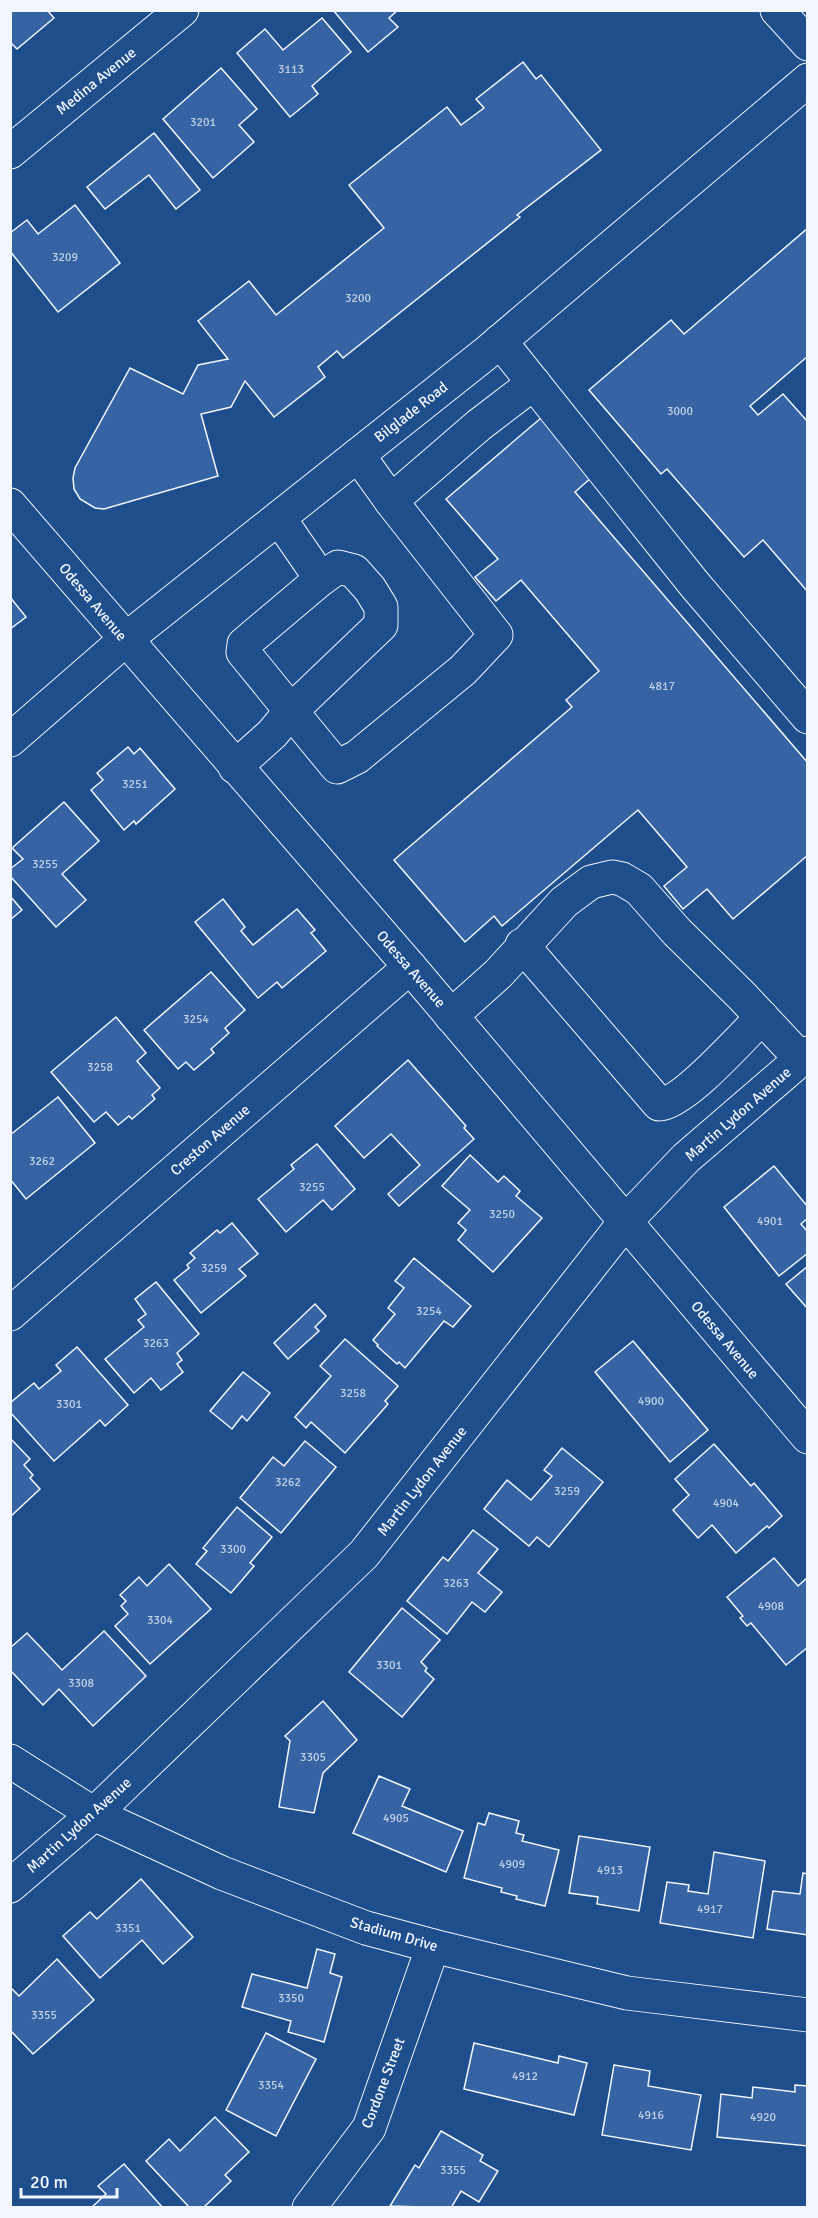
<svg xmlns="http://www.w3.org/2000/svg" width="818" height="2218" viewBox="0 0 818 2218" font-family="Signika,sans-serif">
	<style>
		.building { fill: #3563a3; stroke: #f2f6ff; stroke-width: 1.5 }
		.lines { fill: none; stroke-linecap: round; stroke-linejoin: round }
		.minor-casing { stroke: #f2f6ff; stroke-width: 35 }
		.minor { stroke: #1f4e8c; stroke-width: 33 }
		.labels { text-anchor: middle; stroke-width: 4.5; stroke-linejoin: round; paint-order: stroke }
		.number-label { font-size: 12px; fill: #c3d1e8 }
		.street-label { font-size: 15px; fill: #f2f6ff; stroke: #1f4e8c }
	</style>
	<rect width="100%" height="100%" fill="#1f4e8c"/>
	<!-- building -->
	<g class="building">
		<polygon points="10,10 47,10 54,18 17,49 10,42"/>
		<polygon points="333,10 398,10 389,18 398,27 368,52"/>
		<polygon points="322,18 351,52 312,86 318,94 290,117 237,53 265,29 283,50"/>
		<polygon points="523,62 536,79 541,75 601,150 517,215 520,217 343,358 337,351 318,367 325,377 274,417 245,381 231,407 201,414 218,476 104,509 95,508 80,499 74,489 73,478 75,468 130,368 183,394 198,365 228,359 198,321 249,281 276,315 384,228 349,185 447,107 461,125 484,108 476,99"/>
		<polygon points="221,68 257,109 239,125 254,142 213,178 163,119"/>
		<polygon points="154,133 200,190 176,209 149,175 105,209 87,187"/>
		<polygon points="75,205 120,263 58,312 10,251 10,233 27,220 38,234"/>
		<polygon points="808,228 808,356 750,406 758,415 783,394 808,422 808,592 763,540 744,557 667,469 661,474 589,390 671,320 684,334"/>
		<polygon points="541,418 592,477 575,492 808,763 808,855 733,919 707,889 683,909 664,886 687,867 638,810 502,926 494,916 465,942 394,860 572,707 566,700 599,671 521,580 496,601 475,577 498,559 446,499"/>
		<polygon points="10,597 26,617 10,629"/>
		<polygon points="128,747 134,754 140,748 175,789 136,824 134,821 124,830 91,790 103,780 97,773"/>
		<polygon points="64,802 99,841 62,874 86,900 56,927 10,876 10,869 23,859 12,848"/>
		<polygon points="10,896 22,910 10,920"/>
		<polygon points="223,899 245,927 241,931 253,945 297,909 315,930 311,933 326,951 282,988 277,982 258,998 195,922"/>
		<polygon points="211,972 245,1010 225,1028 229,1033 211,1049 214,1053 194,1070 186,1062 178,1069 144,1030"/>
		<polygon points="116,1017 146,1053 137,1061 160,1088 152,1095 155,1099 132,1119 129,1116 118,1125 106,1112 94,1122 51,1072"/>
		<polygon points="408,1060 466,1126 464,1128 474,1139 399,1206 388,1194 420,1165 391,1134 364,1158 335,1126"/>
		<polygon points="58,1097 95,1143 26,1199 10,1179 10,1135"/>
		<polygon points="317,1144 355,1189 332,1210 323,1200 286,1232 258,1199 294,1169 291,1165"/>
		<polygon points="470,1155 498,1182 504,1176 520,1191 516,1196 542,1218 493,1272 458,1240 466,1230 458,1223 470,1210 442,1186"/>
		<polygon points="774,1166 808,1207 808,1218 801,1224 808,1232 808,1253 779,1276 724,1207"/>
		<polygon points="232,1223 258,1254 239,1269 246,1276 201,1313 174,1280 189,1268 187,1265 195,1258 190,1253 217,1230 220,1233"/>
		<polygon points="414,1258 471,1306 453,1327 444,1321 405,1368 399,1362 397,1364 377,1346 378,1345 373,1340 395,1314 388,1308 404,1288 395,1281"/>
		<polygon points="808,1266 808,1309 786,1284"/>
		<polygon points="156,1282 199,1334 177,1353 182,1360 177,1364 183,1372 161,1390 151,1378 134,1393 105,1359 144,1327 138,1320 146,1314 135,1299"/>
		<polygon points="315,1304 326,1316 315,1327 319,1331 288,1359 274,1343"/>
		<polygon points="345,1339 398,1386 385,1401 388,1404 345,1453 311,1422 306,1428 295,1417 331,1376 320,1366"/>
		<polygon points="633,1341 708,1430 670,1462 595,1372"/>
		<polygon points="77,1347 128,1405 105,1426 100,1420 54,1461 10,1412 10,1403 34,1383 39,1389 61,1371 56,1365"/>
		<polygon points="243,1372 270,1393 247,1421 242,1416 232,1429 210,1411"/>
		<polygon points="10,1438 30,1459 24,1465 33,1475 30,1478 40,1489 11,1516"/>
		<polygon points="305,1441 336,1467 281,1533 240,1498 273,1457 284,1466"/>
		<polygon points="714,1444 751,1486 754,1483 782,1516 769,1528 767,1526 736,1553 712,1525 698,1538 673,1510 689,1495 675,1479"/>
		<polygon points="562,1448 603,1482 549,1547 537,1537 529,1546 484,1509 507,1480 531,1500 552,1476 544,1470"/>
		<polygon points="237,1507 272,1537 250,1563 254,1566 231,1593 196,1564 207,1551 203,1548"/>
		<polygon points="473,1530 498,1549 478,1573 502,1592 485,1612 472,1602 447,1634 407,1601 443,1557 448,1561"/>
		<polygon points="774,1558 798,1586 808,1577 808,1647 786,1665 751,1623 747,1626 740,1618 743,1616 727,1597"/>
		<polygon points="169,1564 211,1609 150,1664 115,1626 128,1614 121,1606 126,1601 120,1595 139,1577 147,1586"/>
		<polygon points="402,1608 440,1640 421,1662 427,1668 425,1671 434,1679 402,1717 349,1672"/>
		<polygon points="104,1631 146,1676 93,1726 59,1689 43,1705 10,1670 10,1648 27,1633 62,1670"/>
		<polygon points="323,1701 357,1740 323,1773 314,1813 279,1807 290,1741 285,1736"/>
		<polygon points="379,1776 410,1789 402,1806 463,1831 446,1872 353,1833"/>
		<polygon points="489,1813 519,1821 516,1833 524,1835 522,1841 559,1850 545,1906 516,1899 517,1896 501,1892 502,1888 464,1878 478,1823 485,1825"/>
		<polygon points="579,1836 650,1847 639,1911 597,1904 598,1897 569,1893"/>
		<polygon points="714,1852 765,1861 753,1938 660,1923 667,1882 689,1885 688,1891 708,1894"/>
		<polygon points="803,1873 808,1874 808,1935 767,1929 773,1891 800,1894"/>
		<polygon points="141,1879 193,1937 163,1964 142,1940 100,1978 63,1936 90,1912 97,1919"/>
		<polygon points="317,1949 335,1954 330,1973 342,1977 324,2042 288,2032 291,2021 242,2007 252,1974 307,1988"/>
		<polygon points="57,1959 94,2000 33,2054 10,2030 10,1987 19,1996"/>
		<polygon points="266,2033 316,2059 276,2136 226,2110"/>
		<polygon points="474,2043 558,2063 559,2056 587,2063 574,2115 464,2089"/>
		<polygon points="614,2065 650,2071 648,2086 701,2095 691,2150 602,2135"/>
		<polygon points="795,2085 808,2086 808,2146 717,2137 721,2094 752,2098 753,2087 795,2092"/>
		<polygon points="215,2117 249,2152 225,2175 231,2181 203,2208 190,2208 146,2161 169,2139 180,2151"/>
		<polygon points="441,2131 483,2155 480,2161 498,2171 479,2202 461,2191 451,2208 390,2206 415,2165 419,2168"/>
		<polygon points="124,2164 163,2208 91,2208 106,2194 98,2186"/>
	</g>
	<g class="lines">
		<!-- minor casing -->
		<g class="minor-casing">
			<g id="minor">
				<polyline points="777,10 808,44"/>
				<polyline points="10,152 182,10"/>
				<polyline points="500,341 695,585 808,717"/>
				<polyline points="391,501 479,425 534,383"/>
				<polyline points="10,505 410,967 808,1437"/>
				<polyline points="279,518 321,579"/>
				<polygon points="338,567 354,571 370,589 381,607 381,625 291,711 243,652 244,644 321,579"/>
				<polyline points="10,740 125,640 485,354 808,80"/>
				<polyline points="235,767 272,734 291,711 337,767 357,757 463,670 496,635 391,501 358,455"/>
				<path d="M 522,945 L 659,1104 C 683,1104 743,1036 762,1017"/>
				<polyline points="451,1016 498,974 564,902 591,882 612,877 622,879 639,889 677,932 742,996 801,1059"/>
				<polyline points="10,1314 410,967"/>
				<polyline points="10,1761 94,1814 222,1873 366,1928 433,1946 627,1993 808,2015"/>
				<polyline points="10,1886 94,1814 364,1554 625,1222 686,1158 808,1053"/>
				<polyline points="309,2208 369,2128 433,1946"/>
			</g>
		</g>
		<!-- minor -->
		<use href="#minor" class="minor"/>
	</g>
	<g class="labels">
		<!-- number labels -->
		<g class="number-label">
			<text x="291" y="73">3113</text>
			<text x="203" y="126">3201</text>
			<text x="65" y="261">3209</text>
			<text x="358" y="302">3200</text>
			<text x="680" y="415">3000</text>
			<text x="662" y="690">4817</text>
			<text x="135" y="788">3251</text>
			<text x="45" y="868">3255</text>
			<text x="196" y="1023">3254</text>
			<text x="100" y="1071">3258</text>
			<text x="42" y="1165">3262</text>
			<text x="312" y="1191">3255</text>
			<text x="502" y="1218">3250</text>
			<text x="770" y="1225">4901</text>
			<text x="214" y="1272">3259</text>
			<text x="429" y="1315">3254</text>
			<text x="156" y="1347">3263</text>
			<text x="353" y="1397">3258</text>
			<text x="651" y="1405">4900</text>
			<text x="69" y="1408">3301</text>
			<text x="288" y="1486">3262</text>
			<text x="567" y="1495">3259</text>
			<text x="726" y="1507">4904</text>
			<text x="233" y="1553">3300</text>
			<text x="456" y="1587">3263</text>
			<text x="771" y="1610">4908</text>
			<text x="160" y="1624">3304</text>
			<text x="389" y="1669">3301</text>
			<text x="81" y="1687">3308</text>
			<text x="313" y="1761">3305</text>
			<text x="396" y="1822">4905</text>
			<text x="512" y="1868">4909</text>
			<text x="610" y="1874">4913</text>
			<text x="710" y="1913">4917</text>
			<text x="128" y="1932">3351</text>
			<text x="291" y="2002">3350</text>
			<text x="44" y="2019">3355</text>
			<text x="525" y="2080">4912</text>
			<text x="271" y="2089">3354</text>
			<text x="651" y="2119">4916</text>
			<text x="763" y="2121">4920</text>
			<text x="453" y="2174">3355</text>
		</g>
		<!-- street labels -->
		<g class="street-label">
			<text transform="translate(96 81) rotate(-39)" y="5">Medina Avenue</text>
			<text transform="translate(411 412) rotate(-38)" y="5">Bilglade Road</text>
			<text transform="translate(93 602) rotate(50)" y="5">Odessa Avenue</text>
			<text transform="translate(411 969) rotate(49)" y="5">Odessa Avenue</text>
			<text transform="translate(738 1114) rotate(-41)" y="5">Martin Lydon Avenue</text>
			<text transform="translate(210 1140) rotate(-41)" y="5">Creston Avenue</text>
			<text transform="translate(725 1340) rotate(50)" y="5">Odessa Avenue</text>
			<text transform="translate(422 1481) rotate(-52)" y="5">Martin Lydon Avenue</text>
			<text transform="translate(79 1825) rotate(-42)" y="5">Martin Lydon Avenue</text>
			<text transform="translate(394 1934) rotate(16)" y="5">Stadium Drive</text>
			<text transform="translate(383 2083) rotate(-69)" y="5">Cordone Street</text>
		</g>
	</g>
	<!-- border -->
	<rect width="818" height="2218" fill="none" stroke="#f2f6ff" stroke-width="24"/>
	<!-- scale -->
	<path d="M21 2188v9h96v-9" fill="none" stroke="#f2f6ff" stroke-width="3"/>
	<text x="30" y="2188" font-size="18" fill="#f2f6ff" stroke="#1f4e8c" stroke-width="4.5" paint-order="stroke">20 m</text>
</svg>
